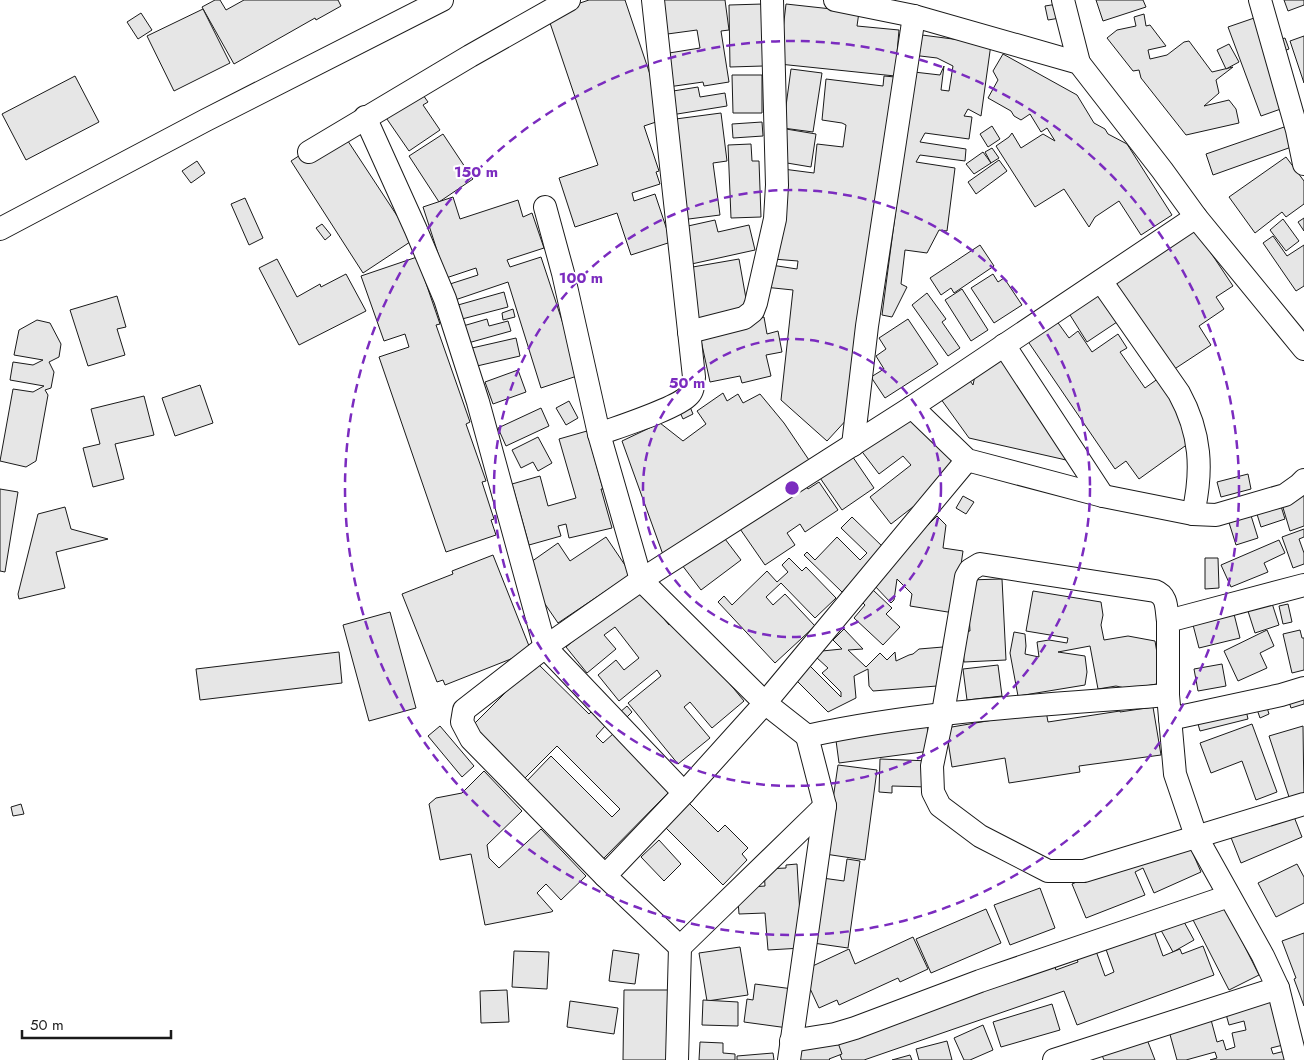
<svg xmlns="http://www.w3.org/2000/svg" width="1304" height="1060" viewBox="0 0 1304 1060" font-family="Jost,sans-serif">
	<style>
		.building { fill: #e6e6e6; stroke: #1a1a1a }
		.lines { fill: none; stroke-linecap: round; stroke-linejoin: round }
		.minor-casing { stroke: #1a1a1a; stroke-width: 24 }
		.minor { stroke: #fff; stroke-width: 22 }
		.ring { fill: none; stroke: #7b2cbf; stroke-width: 2.5; stroke-dasharray: 9 6 }
		.centre { fill: #7b2cbf; stroke: #fff; stroke-width: 2.5 }
		.ring-label { font-size: 15px; text-anchor: middle; font-weight: bold; fill: #7b2cbf; stroke: #fff; stroke-width: 4; stroke-linejoin: round; paint-order: stroke }
	</style>
	<rect width="100%" height="100%" fill="#fff"/>
	<!-- building -->
	<g class="building">
		<polygon points="215,0 220,0 226,10 244,0 338,0 341,6 316,20 315,18 234,64 202,7"/>
		<polygon points="589,0 625,0 665,119 644,126 659,171 656,172 660,184 632,193 634,201 655,194 671,242 631,255 617,213 575,227 559,178 598,165 547,14"/>
		<polygon points="655,0 725,0 729,30 721,31 729,82 704,86 703,82 668,87 663,54 700,48 697,30 660,35"/>
		<polygon points="1096,0 1143,0 1146,7 1103,21"/>
		<polygon points="1284,0 1304,0 1304,5 1288,11"/>
		<polygon points="1064,3 1066,17 1048,20 1045,6"/>
		<polygon points="763,4 763,66 730,67 729,5"/>
		<polygon points="786,4 859,12 857,26 899,30 895,76 779,64"/>
		<polygon points="203,9 230,63 174,91 147,36"/>
		<polygon points="141,13 152,30 138,39 127,22"/>
		<polygon points="1144,14 1146,26 1150,25 1166,46 1148,50 1150,59 1167,55 1184,42 1189,41 1212,72 1233,67 1216,80 1219,93 1204,106 1229,100 1236,109 1239,123 1186,135 1141,78 1139,70 1133,71 1107,38 1117,30 1136,26 1134,17"/>
		<polygon points="1260,16 1292,105 1261,116 1228,27"/>
		<polygon points="922,35 991,44 981,116 968,109 964,116 972,117 969,139 925,133 920,142 966,149 965,161 920,155 916,162 955,168 947,231 939,230 927,253 905,250 901,284 907,287 892,317 882,315 914,72 940,75 944,66 941,90 949,91 953,66 937,58 912,55"/>
		<polygon points="1304,36 1304,83 1290,41"/>
		<polygon points="1285,38 1289,49 1276,54 1271,42"/>
		<polygon points="1229,44 1239,62 1226,69 1217,50"/>
		<polygon points="1003,54 1077,95 1094,123 1105,129 1108,134 1127,144 1172,215 1141,235 1119,201 1095,217 1089,227 1064,189 1035,207 996,146 1009,137 1012,133 1021,148 1043,134 1055,141 1047,128 1041,132 1030,114 1021,120 1014,116 1011,111 988,98 998,80 993,71"/>
		<polygon points="791,69 822,73 813,132 783,128"/>
		<polygon points="732,75 762,75 762,113 733,113"/>
		<polygon points="75,76 99,122 26,160 2,114"/>
		<polygon points="884,76 895,77 849,417 827,441 781,400 793,290 764,287 771,265 797,269 798,261 773,259 783,169 814,173 817,144 843,147 846,125 842,123 822,120 826,79 883,86"/>
		<polygon points="416,85 428,102 423,105 440,130 409,151 380,109"/>
		<polygon points="698,87 700,97 725,93 727,106 671,115 667,92"/>
		<polygon points="721,113 727,161 713,163 720,215 681,220 668,120"/>
		<polygon points="762,122 763,136 733,138 732,124"/>
		<polygon points="1290,125 1297,145 1213,175 1206,154"/>
		<polygon points="992,126 1000,139 988,147 980,134"/>
		<polygon points="340,129 413,240 363,273 291,161"/>
		<polygon points="786,129 816,134 811,167 781,162"/>
		<polygon points="443,134 473,179 439,202 409,156"/>
		<polygon points="751,144 752,161 759,161 761,217 731,218 728,145"/>
		<polygon points="992,148 999,158 991,163 985,152"/>
		<polygon points="983,152 991,163 974,174 966,164"/>
		<polygon points="1286,157 1304,181 1304,204 1286,217 1282,212 1255,233 1229,197"/>
		<polygon points="999,160 1007,171 976,194 968,182"/>
		<polygon points="197,161 205,173 191,183 182,171"/>
		<polygon points="453,197 460,219 518,200 523,217 532,213 544,248 507,260 510,267 541,257 580,375 541,388 508,282 455,300 450,284 478,275 476,268 446,278 423,207"/>
		<polygon points="245,198 263,238 249,245 231,204"/>
		<polygon points="1304,218 1304,231 1298,222"/>
		<polygon points="1283,219 1299,241 1286,251 1270,230"/>
		<polygon points="715,220 718,232 749,225 755,250 687,265 679,228"/>
		<polygon points="322,224 331,235 325,240 316,228"/>
		<polygon points="1193,226 1233,286 1216,297 1224,309 1199,326 1211,345 1173,370 1113,281"/>
		<polygon points="1273,236 1287,256 1304,245 1304,286 1296,291 1263,243"/>
		<polygon points="980,245 994,266 954,293 951,288 941,295 930,278"/>
		<polygon points="417,257 440,324 436,325 470,422 466,424 486,481 482,482 494,519 491,520 496,535 446,552 379,357 409,347 405,334 384,341 361,276"/>
		<polygon points="277,259 297,297 320,284 321,287 346,274 366,311 299,345 259,268"/>
		<polygon points="739,259 748,310 696,320 687,268"/>
		<polygon points="993,274 998,282 1004,278 1022,305 994,323 971,288"/>
		<polygon points="1103,282 1126,316 1087,342 1065,307"/>
		<polygon points="962,289 988,330 971,341 945,300"/>
		<polygon points="504,292 508,307 462,319 458,305"/>
		<polygon points="927,293 946,319 942,322 960,348 948,356 912,305"/>
		<polygon points="117,296 126,327 117,329 125,355 88,366 70,310"/>
		<polygon points="513,309 515,317 503,320 502,313"/>
		<polygon points="764,317 767,334 778,331 782,352 766,355 771,376 742,383 740,376 710,382 699,331"/>
		<polygon points="487,319 489,326 508,321 511,331 468,343 463,326"/>
		<polygon points="908,319 938,364 885,398 871,377 884,369 876,356 886,349 879,338"/>
		<polygon points="37,320 50,323 61,344 59,357 49,362 54,372 51,388 45,390 48,395 36,461 26,467 0,461 13,389 33,392 44,386 10,380 13,362 33,365 43,360 14,355 19,330"/>
		<polygon points="1056,320 1069,338 1078,331 1092,352 1118,334 1127,348 1120,352 1145,388 1166,373 1199,436 1139,479 1126,461 1115,469 1027,340"/>
		<polygon points="516,338 520,356 477,366 472,348"/>
		<polygon points="1010,344 1097,467 969,438 938,395 966,375 973,385 977,366"/>
		<polygon points="518,370 526,392 493,404 485,382"/>
		<polygon points="200,385 213,423 175,436 162,398"/>
		<polygon points="723,393 727,401 738,394 743,403 760,394 784,423 811,463 666,563 622,441 660,423 683,441 706,424 697,411"/>
		<polygon points="144,396 154,435 115,444 124,479 93,487 83,448 100,444 91,409"/>
		<polygon points="569,401 578,418 566,425 556,408"/>
		<polygon points="688,402 693,414 683,419 677,406"/>
		<polygon points="914,407 963,468 891,524 870,497 911,465 903,456 879,474 860,449"/>
		<polygon points="541,408 549,426 506,446 498,428"/>
		<polygon points="587,431 603,489 601,489 612,528 569,538 566,524 558,526 561,536 529,545 512,484 540,476 548,506 576,498 559,439"/>
		<polygon points="538,437 552,463 538,471 533,462 521,468 512,450"/>
		<polygon points="848,450 874,488 842,510 816,472"/>
		<polygon points="1248,474 1251,489 1221,497 1217,482"/>
		<polygon points="803,482 808,489 819,482 838,510 805,532 800,524 787,533 795,545 765,565 738,526"/>
		<polygon points="0,489 18,492 5,572 0,571"/>
		<polygon points="1304,494 1304,526 1290,531 1281,501"/>
		<polygon points="963,496 974,502 966,514 956,508"/>
		<polygon points="1280,503 1285,519 1261,527 1256,511"/>
		<polygon points="1248,506 1258,538 1236,545 1226,513"/>
		<polygon points="65,507 71,529 108,539 56,552 65,588 19,599 18,594 38,514"/>
		<polygon points="937,516 946,525 943,548 963,551 954,613 910,606 912,594 897,579 894,600 891,603 873,584 900,553"/>
		<polygon points="852,517 884,548 842,592 804,555 807,552 815,560 837,537 860,560 867,553 841,528"/>
		<polygon points="1304,529 1304,537 1299,539 1304,553 1304,564 1293,568 1282,537"/>
		<polygon points="722,535 741,560 701,590 682,565"/>
		<polygon points="606,537 631,574 558,623 521,569 558,543 570,561"/>
		<polygon points="1279,540 1285,553 1264,563 1268,572 1231,587 1221,565"/>
		<polygon points="493,555 531,651 445,685 443,680 437,682 402,594 453,574 452,571"/>
		<polygon points="789,558 802,571 806,567 836,598 815,618 781,583 766,597 773,605 785,594 815,626 775,663 718,602 724,596 732,605 767,571 777,582 788,572 782,565"/>
		<polygon points="1205,558 1218,558 1219,588 1205,589"/>
		<polygon points="1002,579 1006,660 964,662 962,632 970,631 967,580"/>
		<polygon points="638,587 669,625 676,619 744,701 712,728 690,702 684,707 710,738 678,764 628,703 661,676 657,670 619,701 598,675 616,660 624,670 639,658 615,627 604,635 616,649 587,673 566,647"/>
		<polygon points="873,590 892,608 886,614 900,627 883,645 854,618 865,605 862,602"/>
		<polygon points="1033,591 1101,602 1103,615 1101,625 1104,640 1128,636 1155,641 1162,683 1129,689 1116,686 1098,689 1090,646 1058,652 1085,656 1087,672 1085,685 1018,696 1010,653 1014,632 1025,634 1026,646 1025,654 1039,657 1037,642 1049,640 1067,643 1068,638 1026,631"/>
		<polygon points="1270,597 1279,625 1255,633 1246,605"/>
		<polygon points="1288,604 1292,622 1283,624 1279,606"/>
		<polygon points="1233,610 1240,638 1199,648 1192,621"/>
		<polygon points="390,612 416,708 369,721 343,625"/>
		<polygon points="844,629 863,649 848,650 866,667 880,653 887,660 895,652 896,661 909,655 913,654 919,649 943,647 937,686 873,691 869,686 868,669 854,676 856,698 828,712 796,680 810,666 841,697 841,692 822,673 828,668 816,657 822,651 842,649 833,640"/>
		<polygon points="1267,630 1274,646 1260,653 1267,668 1238,681 1224,651"/>
		<polygon points="1300,630 1302,638 1304,638 1304,670 1292,673 1283,634"/>
		<polygon points="339,652 342,683 200,700 196,669"/>
		<polygon points="536,662 589,714 591,712 605,726 596,736 603,743 614,733 671,790 602,860 525,783 551,756 612,817 620,809 557,746 523,780 470,728"/>
		<polygon points="1222,664 1226,686 1198,691 1194,669"/>
		<polygon points="998,665 1002,696 967,700 963,669"/>
		<polygon points="1304,682 1304,704 1291,708 1285,689"/>
		<polygon points="1243,697 1248,719 1200,731 1194,710"/>
		<polygon points="1253,698 1265,701 1269,714 1260,718"/>
		<polygon points="627,706 632,712 625,719 619,713"/>
		<polygon points="1153,707 1161,755 1079,766 1080,772 1009,783 1005,758 952,767 946,728 1046,711 1048,722 1120,711 1120,712"/>
		<polygon points="927,721 930,751 839,763 835,733"/>
		<polygon points="1252,724 1277,792 1256,800 1242,761 1211,773 1200,743"/>
		<polygon points="440,726 474,766 462,777 428,736"/>
		<polygon points="1303,726 1304,798 1291,803 1269,736"/>
		<polygon points="880,759 930,761 929,787 892,786 892,793 879,792"/>
		<polygon points="838,765 877,770 865,860 825,854"/>
		<polygon points="484,771 522,811 487,845 489,858 499,868 541,829 586,876 561,900 546,884 537,893 553,911 551,912 485,925 471,854 440,860 429,804 436,798 462,793"/>
		<polygon points="689,803 718,832 725,825 748,848 742,854 747,860 723,885 665,827"/>
		<polygon points="21,804 24,814 13,816 11,807"/>
		<polygon points="1289,804 1302,837 1241,863 1228,830"/>
		<polygon points="1185,835 1201,872 1154,893 1143,868 1135,872 1145,895 1086,918 1072,884"/>
		<polygon points="659,840 681,864 664,881 641,857"/>
		<polygon points="847,859 860,861 848,948 806,942 815,877 844,881"/>
		<polygon points="797,864 802,948 768,950 765,913 739,914 737,888 765,886 764,869 786,868 786,865"/>
		<polygon points="1297,864 1304,877 1304,903 1276,917 1258,883"/>
		<polygon points="1040,888 1055,928 1010,945 994,905"/>
		<polygon points="1222,901 1259,975 1229,990 1191,916"/>
		<polygon points="986,909 1001,943 931,973 916,939"/>
		<polygon points="1178,911 1194,940 1173,952 1157,923"/>
		<polygon points="1150,920 1163,956 1180,949 1182,954 1203,946 1214,975 1077,1025 1064,991 864,1060 842,1060 831,1032 1049,949 1056,970 1078,962 1073,947 1092,940 1105,976 1114,972 1102,938"/>
		<polygon points="1304,933 1304,1006 1294,979 1296,978 1282,941"/>
		<polygon points="913,937 928,969 900,982 898,978 839,1005 837,1000 819,1008 802,971 849,949 855,964"/>
		<polygon points="740,947 748,995 707,1001 699,953"/>
		<polygon points="613,950 639,954 635,984 609,981"/>
		<polygon points="514,951 549,952 547,989 512,987"/>
		<polygon points="1270,983 1287,1044 1271,1048 1273,1054 1289,1050 1292,1060 1210,1060 1217,1058 1215,1052 1186,1060 1177,1060 1169,1031 1207,1005 1217,1042 1223,1040 1226,1050 1235,1047 1232,1033 1246,1030 1244,1021 1229,1025 1221,996"/>
		<polygon points="755,984 793,989 788,1028 744,1022 747,999 753,1000"/>
		<polygon points="507,990 509,1022 481,1023 480,991"/>
		<polygon points="624,990 668,990 667,1060 623,1060"/>
		<polygon points="703,1000 738,1002 738,1026 702,1025"/>
		<polygon points="570,1001 618,1008 614,1034 567,1027"/>
		<polygon points="1052,1004 1060,1030 1001,1047 993,1022"/>
		<polygon points="1141,1024 1155,1060 1104,1060 1096,1041"/>
		<polygon points="983,1025 993,1050 970,1060 964,1060 954,1038"/>
		<polygon points="832,1026 842,1054 829,1059 830,1060 797,1060 790,1040"/>
		<polygon points="947,1041 952,1060 919,1060 916,1049"/>
		<polygon points="700,1042 723,1043 723,1053 735,1054 735,1060 699,1060"/>
		<polygon points="773,1053 774,1060 737,1060 737,1056"/>
		<polygon points="910,1055 912,1060 892,1060"/>
	</g>
	<g class="lines">
		<!-- minor casing -->
		<g class="minor-casing">
			<g id="minor">
				<polyline points="835,0 914,16 1079,63 1162,170 1196,217 1304,349"/>
				<polyline points="1063,0 1079,63"/>
				<polyline points="1260,0 1297,130 1304,164"/>
				<polyline points="365,117 416,230 445,299 478,402 545,647 684,793"/>
				<polyline points="309,152 470,56 569,0"/>
				<path d="M 545,207 L 563,273 L 599,434 L 641,580 L 765,703 L 807,736 C 926,710 1047,705 1168,695"/>
				<polyline points="0,229 206,120 442,0"/>
				<path d="M 1101,281 L 1179,393 C 1201,433 1203,470 1193,514"/>
				<polyline points="689,332 744,318 753,311 756,303 775,219 777,185 772,0"/>
				<polyline points="1004,345 1103,496"/>
				<polyline points="912,407 967,460 1103,496 1193,514 1216,515 1285,495 1299,485 1304,480"/>
				<path d="M 599,434 C 618,427 678,408 689,395 C 694,390 693,383 694,377 L 653,0"/>
				<polyline points="853,445 867,326 914,16"/>
				<polyline points="967,460 765,703 684,793 605,876 471,739 462,722 464,710 545,647 641,580 912,407 1196,217"/>
				<path d="M 1168,621 C 1166,609 1168,596 1155,591 L 980,564 L 970,570 L 966,577 L 943,713 L 932,766 L 933,792 L 940,806 L 980,836 L 1048,871 L 1084,871 L 1304,804"/>
				<polyline points="1170,719 1281,695 1304,688"/>
				<polyline points="605,876 680,947 825,806"/>
				<polyline points="791,1041 835,1034 855,1028 980,981 1229,896"/>
				<polyline points="677,1060 680,947"/>
				<polyline points="789,1060 825,806 807,736"/>
				<polyline points="1054,1060 1278,988"/>
				<polyline points="1296,1060 1278,988 1263,956 1196,836 1175,774 1168,695 1168,621 1304,585"/>
			</g>
		</g>
		<!-- minor -->
		<use href="#minor" class="minor"/>
	</g>
	<!-- distance rings -->
	<g class="ring">
		<circle cx="792" cy="488" r="149"/>
		<circle cx="792" cy="488" r="298"/>
		<circle cx="792" cy="488" r="447"/>
	</g>
	<circle cx="792" cy="488" r="8" class="centre"/>
	<g class="ring-label">
		<text x="476" y="177">150 m</text>
		<text x="581" y="283">100 m</text>
		<text x="687" y="388">50 m</text>
	</g>
	<!-- scale -->
	<path d="M22 1030v8h149v-8" fill="none" stroke="#1a1a1a" stroke-width="2.5"/>
	<text x="30" y="1030" font-size="15" fill="#1a1a1a" stroke="#ffffff" stroke-width="4" paint-order="stroke">50 m</text>
</svg>
